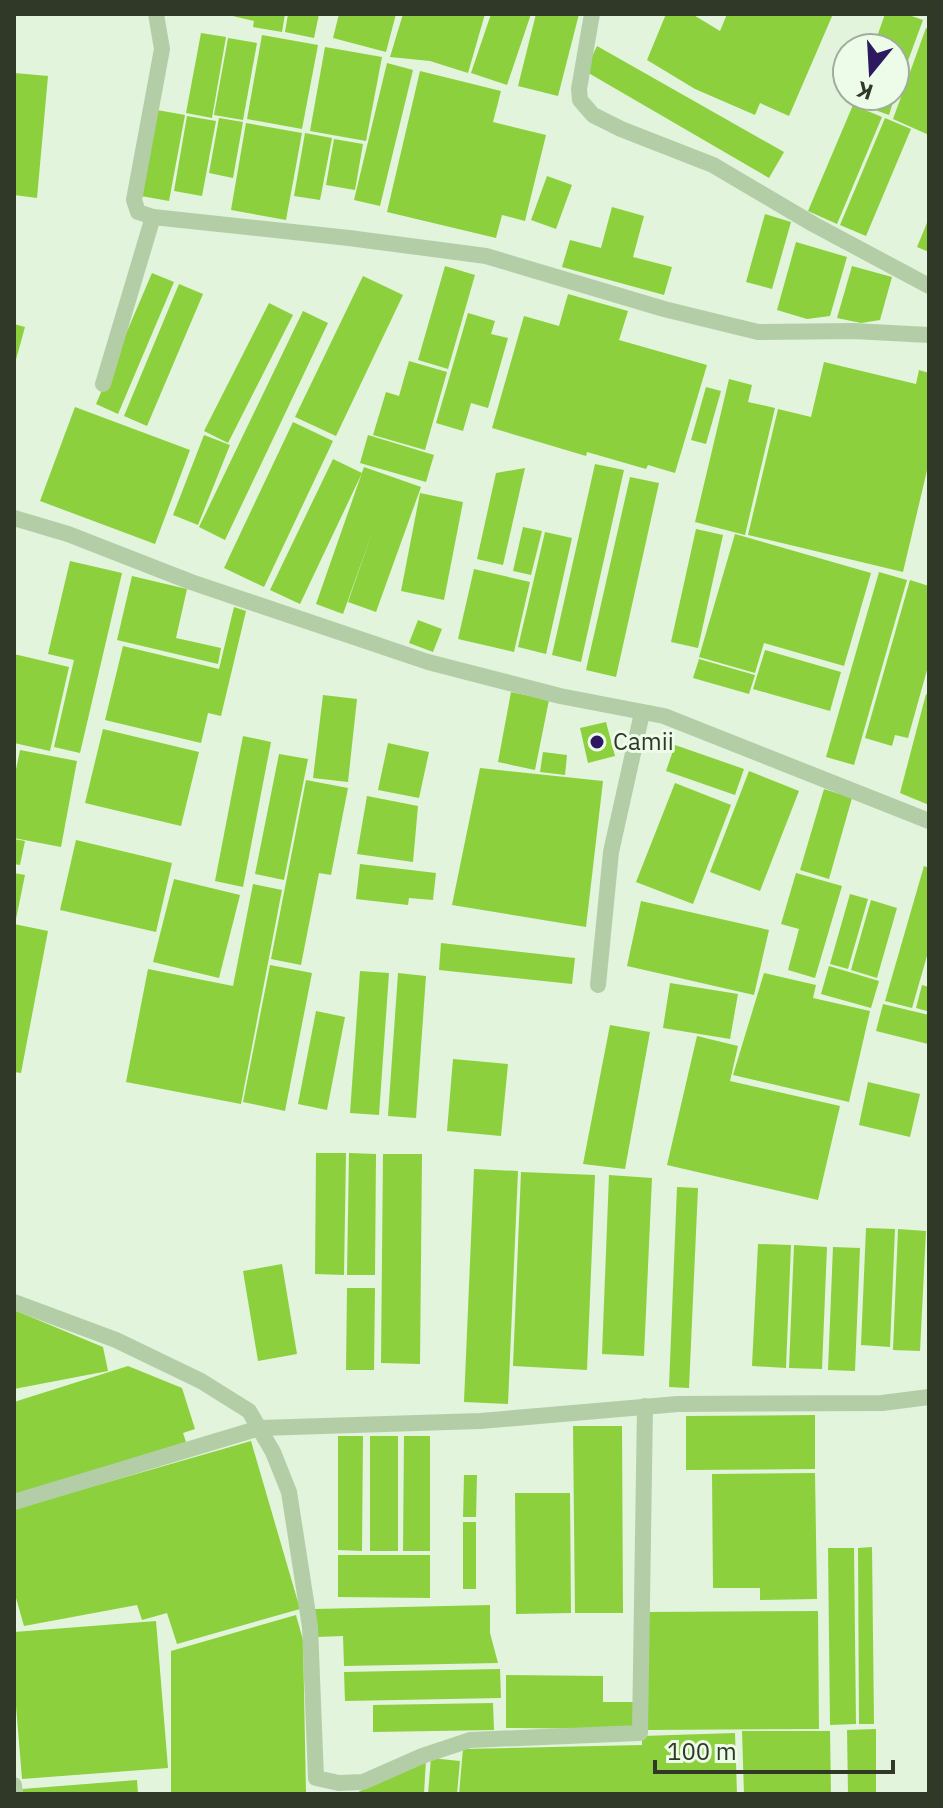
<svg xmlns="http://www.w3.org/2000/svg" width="943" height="1808" viewBox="0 0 943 1808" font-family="'IBM Plex Sans',sans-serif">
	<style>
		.building { fill: #8cd03e }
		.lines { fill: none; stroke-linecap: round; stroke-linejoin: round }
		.minor { stroke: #b3cea6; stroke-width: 16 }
		.poi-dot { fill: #2d195f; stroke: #edfbe9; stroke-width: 3 }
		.labels { text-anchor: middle; stroke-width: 6; stroke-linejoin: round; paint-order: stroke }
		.poi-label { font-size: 24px; fill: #303928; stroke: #edfbe9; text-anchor: start }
	</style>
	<rect width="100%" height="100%" fill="#e2f4dc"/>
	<!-- building -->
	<g class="building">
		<polygon points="224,14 285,14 282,32 253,27 254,21"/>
		<polygon points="288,14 319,14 314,38 285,32"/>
		<polygon points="339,14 396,14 386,52 333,38"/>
		<polygon points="403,14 485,14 468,73 430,61 390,57"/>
		<polygon points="491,14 531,14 507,85 471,73"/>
		<polygon points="536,14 579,14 558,96 518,86"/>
		<polygon points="666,14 692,14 720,31 727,14 833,14 789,116 760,103 755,115 695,89 647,60"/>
		<polygon points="885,14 906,14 923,20 895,96 895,48 873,48"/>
		<polygon points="926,28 929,29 929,135 893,119"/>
		<polygon points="201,33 226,37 212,118 186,113"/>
		<polygon points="262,35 318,45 302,129 247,119"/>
		<polygon points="228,38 257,43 243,120 214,115"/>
		<polygon points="597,46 784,152 769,178 585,71"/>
		<polygon points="325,47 382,57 366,141 310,131"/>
		<polygon points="387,63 413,70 380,206 354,200"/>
		<polygon points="420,71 501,91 493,122 546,135 525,221 502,215 496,238 387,212"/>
		<polygon points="15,73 48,76 37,198 14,195"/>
		<polygon points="855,96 895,96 889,115 853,102"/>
		<polygon points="853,105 882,117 837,224 808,211"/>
		<polygon points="157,110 185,115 169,201 141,196"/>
		<polygon points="187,116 216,121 202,196 174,191"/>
		<polygon points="219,118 243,122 233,178 209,173"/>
		<polygon points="885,118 911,129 866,236 840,225"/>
		<polygon points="246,123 302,133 286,220 231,210"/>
		<polygon points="305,133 332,138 320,200 294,196"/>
		<polygon points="334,139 363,144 355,190 326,185"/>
		<polygon points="547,176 572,185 556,229 531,220"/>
		<polygon points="612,207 644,216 633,257 672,267 664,295 562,267 570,240 601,248"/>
		<polygon points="765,214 791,222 772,289 746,282"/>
		<polygon points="929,218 929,252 917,247"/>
		<polygon points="796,242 847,257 830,316 807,319 777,310"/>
		<polygon points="445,266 475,275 448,369 418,360"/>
		<polygon points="852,266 892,277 880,320 861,323 837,318"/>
		<polygon points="152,273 174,282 118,414 96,404"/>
		<polygon points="363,276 403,295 336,436 295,417"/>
		<polygon points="179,284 203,294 147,426 124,416"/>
		<polygon points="568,294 628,311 619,340 707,365 675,473 648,465 646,469 587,452 586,456 492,428 524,316 559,326"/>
		<polygon points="269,303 293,315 228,443 204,431"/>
		<polygon points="303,311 328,323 225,540 199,527"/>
		<polygon points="468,313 495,321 491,334 508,338 488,408 471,403 463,431 436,423"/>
		<polygon points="14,324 25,327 15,363 14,363"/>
		<polygon points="409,361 447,372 425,450 373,435 386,392 399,396"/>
		<polygon points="824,362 916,384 919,370 929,373 929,462 903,572 748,535 778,409 811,417"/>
		<polygon points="729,379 752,385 748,402 775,408 745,535 695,522"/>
		<polygon points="706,387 721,391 706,444 691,440"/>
		<polygon points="75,407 190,450 155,544 40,501"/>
		<polygon points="293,422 333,441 264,587 224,568"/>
		<polygon points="204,435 230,445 198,525 173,515"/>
		<polygon points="368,435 434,455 426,482 360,463"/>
		<polygon points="333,459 362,473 300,604 270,590"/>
		<polygon points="595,464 624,470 581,662 552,655"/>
		<polygon points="364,467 421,487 376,612 348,602 372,533 343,614 316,604"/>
		<polygon points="525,468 503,565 477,559 496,473"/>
		<polygon points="630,477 659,483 616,677 586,670"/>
		<polygon points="420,493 463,502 444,600 401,591"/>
		<polygon points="523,527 542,531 531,575 513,571"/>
		<polygon points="696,529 723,535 698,648 671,642"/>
		<polygon points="545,532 572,538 546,654 518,647"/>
		<polygon points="735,534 871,573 844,666 764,643 755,673 699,657"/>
		<polygon points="70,561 122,573 80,753 54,747 74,660 48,654"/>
		<polygon points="474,569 530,582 514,652 458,639"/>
		<polygon points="879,572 907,580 854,765 826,757"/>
		<polygon points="132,576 187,589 176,638 221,648 218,664 117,640"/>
		<polygon points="910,580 929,586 929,663 908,738 895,735 892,746 865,738"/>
		<polygon points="234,607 246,611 221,716 208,713 201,743 105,720 123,646 219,669"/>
		<polygon points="418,620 442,629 433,652 409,643"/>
		<polygon points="765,650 841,672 830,711 753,689"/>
		<polygon points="14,654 69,667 50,751 14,743"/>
		<polygon points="699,659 755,675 749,694 693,678"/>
		<polygon points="511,692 549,700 535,770 498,762"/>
		<polygon points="926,694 929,695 929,805 900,793"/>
		<polygon points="323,695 357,699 348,782 313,778"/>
		<polygon points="606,722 615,756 588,763 580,728"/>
		<polygon points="103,729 199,752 181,826 85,803"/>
		<polygon points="243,736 271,742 243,887 215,881"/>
		<polygon points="388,743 429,752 419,798 378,790"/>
		<polygon points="675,745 744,769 735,795 666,771"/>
		<polygon points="20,750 77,761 61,847 14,838 14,779"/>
		<polygon points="543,752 567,755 565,775 540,772"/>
		<polygon points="279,754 308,759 284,880 255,874"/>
		<polygon points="480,768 603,781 586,927 452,905"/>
		<polygon points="749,771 799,791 760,891 710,872"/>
		<polygon points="306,780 348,788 331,875 319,873 301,965 271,959"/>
		<polygon points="675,783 731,805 693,904 636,882"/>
		<polygon points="824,789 852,798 829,879 800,870"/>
		<polygon points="367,796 418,806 413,862 357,854"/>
		<polygon points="14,839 25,841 20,865 14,864"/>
		<polygon points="76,840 172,863 156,932 60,910"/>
		<polygon points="360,864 436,873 433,900 409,898 408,905 356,899"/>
		<polygon points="924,866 929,868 929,949 912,1008 885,1001"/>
		<polygon points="14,873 25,875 15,924 14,924"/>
		<polygon points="796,873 842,886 815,978 788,970 799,929 781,924"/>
		<polygon points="174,879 240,895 219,978 153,962"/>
		<polygon points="253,884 282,890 241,1104 126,1082 148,969 233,986"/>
		<polygon points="850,894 868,899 848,969 830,964"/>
		<polygon points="871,900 897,908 877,978 851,970"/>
		<polygon points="641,901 769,930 754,995 627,966"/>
		<polygon points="14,924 48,931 21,1073 14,1072"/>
		<polygon points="441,943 575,958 572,984 439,970"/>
		<polygon points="270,965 312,973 285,1111 243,1102"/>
		<polygon points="829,966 879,981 871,1008 821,994"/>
		<polygon points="360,971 389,973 379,1115 350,1113"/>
		<polygon points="398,973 426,976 416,1118 388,1116"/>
		<polygon points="764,973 816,985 813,998 870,1011 849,1102 733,1075"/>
		<polygon points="670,983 738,994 730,1039 663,1028"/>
		<polygon points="922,985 929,987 927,1011 916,1008"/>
		<polygon points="883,1004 929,1015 928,1044 876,1031"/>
		<polygon points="316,1011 345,1017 327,1110 298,1104"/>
		<polygon points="610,1025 650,1032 625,1169 583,1164"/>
		<polygon points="697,1036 738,1046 730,1081 840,1106 818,1200 667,1165"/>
		<polygon points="453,1059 508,1064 501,1136 447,1131"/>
		<polygon points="868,1082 920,1094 910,1137 859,1125"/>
		<polygon points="316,1153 346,1153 344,1275 315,1274"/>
		<polygon points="349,1153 376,1154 375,1275 347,1275"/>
		<polygon points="383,1154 422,1154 420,1364 381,1363"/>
		<polygon points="474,1169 518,1171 508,1404 464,1402"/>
		<polygon points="521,1172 595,1175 587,1370 513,1366"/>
		<polygon points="609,1175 652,1178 644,1356 602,1354"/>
		<polygon points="677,1187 698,1188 689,1388 669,1387"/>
		<polygon points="866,1228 895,1229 890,1347 861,1345"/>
		<polygon points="898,1229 926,1231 920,1351 893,1350"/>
		<polygon points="758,1244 791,1245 786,1368 752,1366"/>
		<polygon points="794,1245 827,1247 822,1369 789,1368"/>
		<polygon points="833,1247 860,1248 855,1371 828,1370"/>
		<polygon points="282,1264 297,1354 258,1361 243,1271"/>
		<polygon points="347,1288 375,1288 374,1370 346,1370"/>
		<polygon points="14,1310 103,1347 108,1371 14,1389"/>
		<polygon points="128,1366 182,1388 195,1429 183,1433 186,1442 14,1495 14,1402"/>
		<polygon points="815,1415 815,1469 686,1470 686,1416"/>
		<polygon points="573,1426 622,1426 623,1613 575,1613"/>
		<polygon points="338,1436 363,1436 362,1551 338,1550"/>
		<rect x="370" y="1436" width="28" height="115"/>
		<polygon points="404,1436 430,1436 430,1551 403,1551"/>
		<polygon points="251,1441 300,1609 177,1644 167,1613 142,1620 137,1605 24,1626 14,1591 14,1509"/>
		<polygon points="815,1473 817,1599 760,1600 760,1588 713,1588 712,1474"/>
		<polygon points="464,1475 477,1475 476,1517 463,1517"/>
		<polygon points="515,1493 570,1493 571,1613 516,1614"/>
		<rect x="463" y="1522" width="13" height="67"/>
		<polygon points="872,1547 874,1724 859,1724 858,1548"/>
		<polygon points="828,1548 854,1548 856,1724 830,1725"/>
		<polygon points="338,1555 430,1555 430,1598 338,1597"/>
		<polygon points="490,1605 490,1633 498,1663 344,1666 343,1636 316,1637 315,1609"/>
		<polygon points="818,1611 819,1729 648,1730 647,1612"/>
		<polygon points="296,1615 303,1640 306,1794 171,1794 171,1651"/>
		<polygon points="156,1621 168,1768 22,1779 14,1682 14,1632"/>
		<polygon points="500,1669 501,1698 345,1701 344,1672"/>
		<polygon points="506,1675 603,1676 603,1702 635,1702 635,1729 506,1728"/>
		<polygon points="493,1703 494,1730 373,1732 373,1705"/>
		<polygon points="876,1729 876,1794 848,1794 847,1730"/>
		<polygon points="742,1731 830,1731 831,1794 744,1794"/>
		<polygon points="735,1733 737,1794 459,1794 463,1749 642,1745 642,1736"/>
		<polygon points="431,1758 460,1761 457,1794 428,1794"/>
		<polygon points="426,1759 424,1794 354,1794"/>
		<polygon points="137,1780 138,1794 23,1794 22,1789"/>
	</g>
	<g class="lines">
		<!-- minor -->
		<g class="minor">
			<polyline points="156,14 162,49 134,200 138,212 153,217 349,238 486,256 664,309 758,332 853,331 929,335"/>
			<polyline points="592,14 579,89 580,100 593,115 621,129 713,165 813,224 929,286"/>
			<polyline points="103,384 153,217"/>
			<polyline points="14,518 68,534 191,582 428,662 560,696 664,716 929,821"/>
			<polyline points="598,985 611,852 642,713"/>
			<polyline points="14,1302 116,1340 201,1381 249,1411 273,1452 289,1492 310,1627 316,1778 339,1783 363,1782 422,1756 470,1740 640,1733 645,1406"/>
			<polyline points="14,1502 260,1428 480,1421 678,1404 882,1403 929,1397"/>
			<polyline points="14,1785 15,1794"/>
		</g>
	</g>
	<!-- markers -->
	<circle class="poi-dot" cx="597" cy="742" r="8"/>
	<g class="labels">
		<!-- poi labels -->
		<g class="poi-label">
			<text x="613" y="750">Camii</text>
		</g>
	</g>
	<!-- border -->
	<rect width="943" height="1808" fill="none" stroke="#303928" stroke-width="32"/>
	<!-- north arrow -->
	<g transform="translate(871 72) rotate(198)"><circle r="38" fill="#edfbe9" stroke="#a1ad9c" stroke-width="2"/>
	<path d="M0-6L14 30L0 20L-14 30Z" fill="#2d195f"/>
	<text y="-12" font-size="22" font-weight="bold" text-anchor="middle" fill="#303928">K</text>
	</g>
	<!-- scale -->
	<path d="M655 1760v12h238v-12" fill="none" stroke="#303928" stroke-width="4"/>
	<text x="667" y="1760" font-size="24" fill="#303928" stroke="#edfbe9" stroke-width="6" paint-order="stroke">100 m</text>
</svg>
